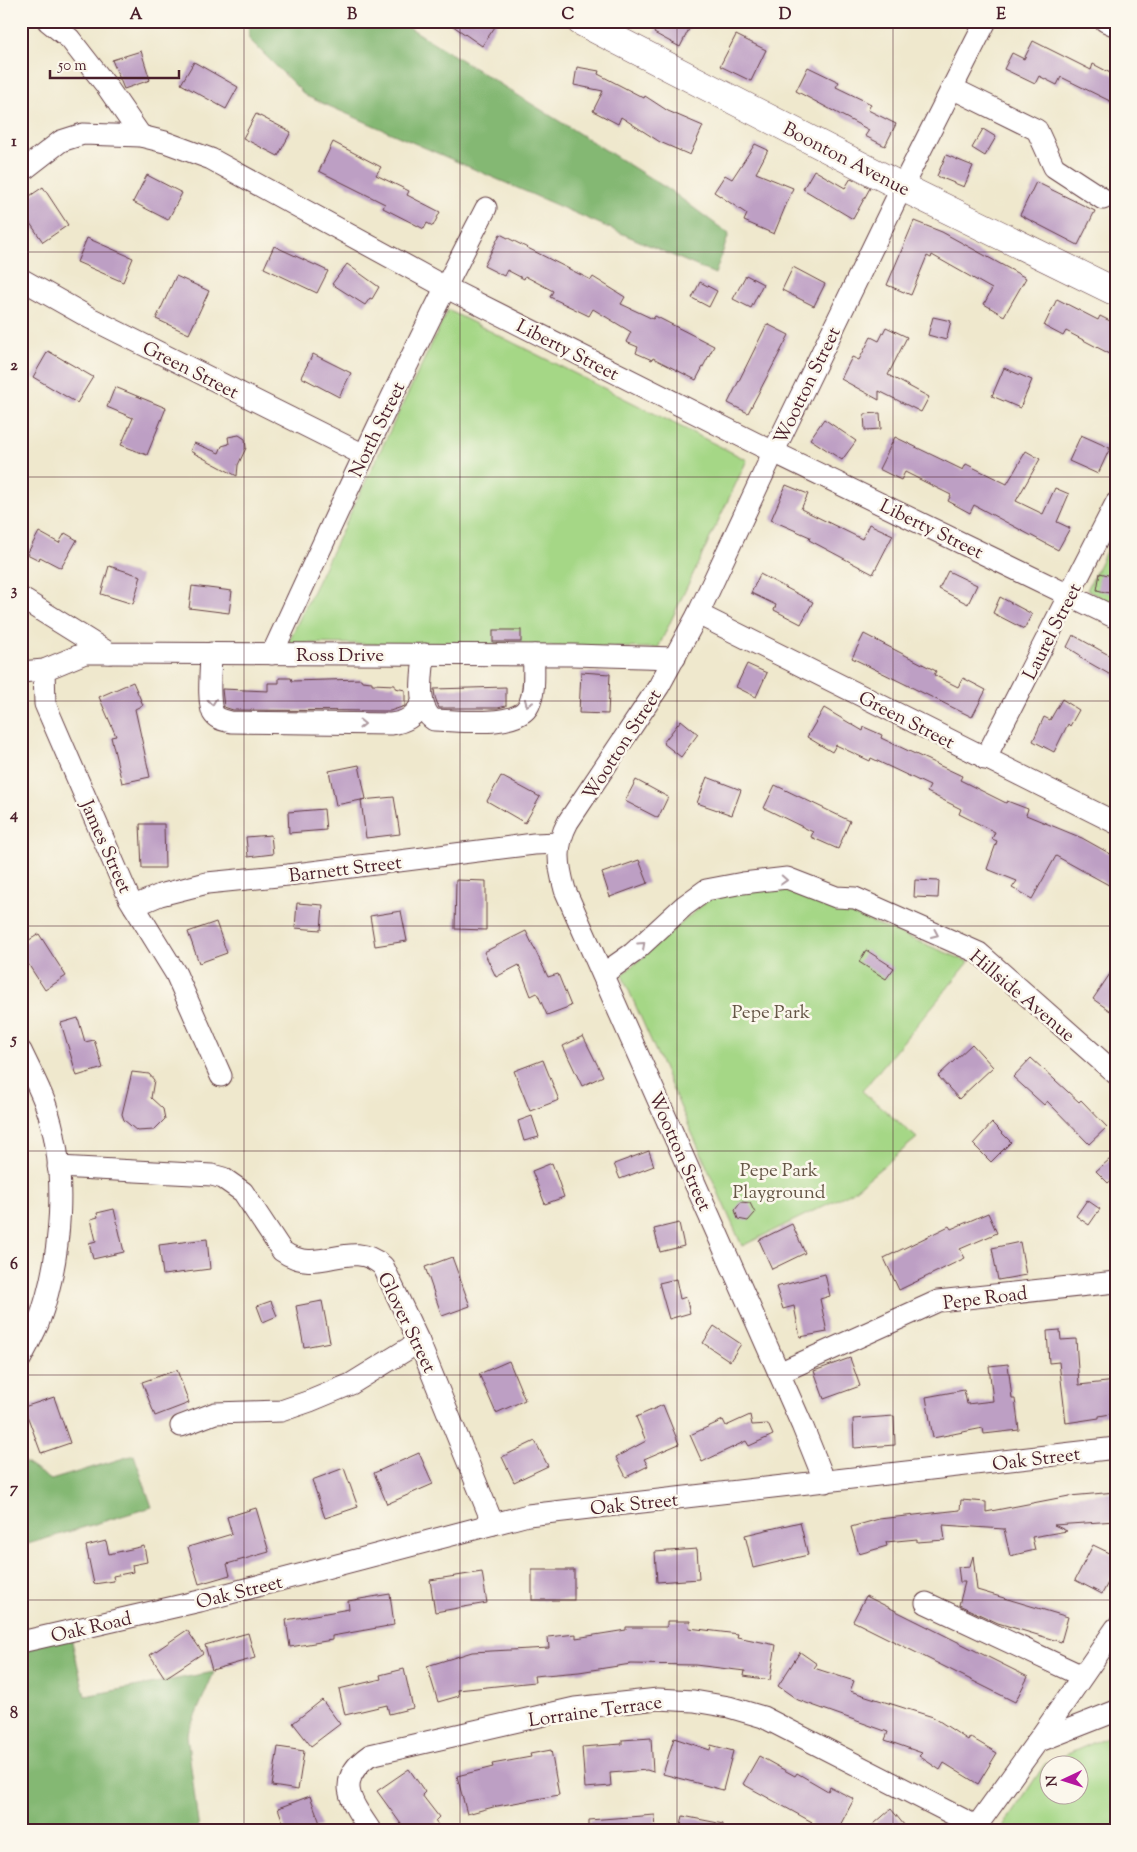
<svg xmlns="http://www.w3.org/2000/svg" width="1137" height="1852" viewBox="0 0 1137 1852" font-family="'Sorts Mill Goudy',serif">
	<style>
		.green { fill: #a5d786; stroke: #787b58; fill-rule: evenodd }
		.forest { fill: #84b873; stroke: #676c4f }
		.building { fill: #bd9fc4 }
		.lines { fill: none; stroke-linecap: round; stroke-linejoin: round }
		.minor-casing { stroke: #633d43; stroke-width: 23 }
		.major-casing { stroke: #633d43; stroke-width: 29 }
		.minor { stroke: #fff; stroke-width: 21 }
		.major { stroke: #fff; stroke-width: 28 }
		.oneway { stroke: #ae9aa0 }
		.grid { fill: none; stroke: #4a1f2b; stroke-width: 1; stroke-opacity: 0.55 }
		.labels { text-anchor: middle; stroke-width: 5; stroke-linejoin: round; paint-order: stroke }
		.street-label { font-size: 19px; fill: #4a1f2b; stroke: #fbf7ec }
		.park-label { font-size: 19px; fill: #655646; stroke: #fbf7ec }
		.neatline { fill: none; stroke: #4a1f2b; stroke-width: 2 }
		.grid-label { font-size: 16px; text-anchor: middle; font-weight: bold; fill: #4a1f2b }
	</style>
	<rect width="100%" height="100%" fill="#fbf7ec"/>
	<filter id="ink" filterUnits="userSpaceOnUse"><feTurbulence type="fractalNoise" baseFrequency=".02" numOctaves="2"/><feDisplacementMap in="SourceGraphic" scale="10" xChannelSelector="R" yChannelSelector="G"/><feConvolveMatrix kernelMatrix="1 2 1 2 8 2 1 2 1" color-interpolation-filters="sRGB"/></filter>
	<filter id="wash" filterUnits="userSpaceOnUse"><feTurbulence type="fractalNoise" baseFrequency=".0096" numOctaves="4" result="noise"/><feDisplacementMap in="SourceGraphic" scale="20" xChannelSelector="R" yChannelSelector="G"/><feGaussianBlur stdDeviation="1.12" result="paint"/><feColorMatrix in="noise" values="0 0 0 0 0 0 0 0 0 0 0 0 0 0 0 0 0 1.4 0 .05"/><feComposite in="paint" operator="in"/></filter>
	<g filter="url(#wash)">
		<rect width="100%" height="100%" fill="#efe8cd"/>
		<!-- green -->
		<g class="green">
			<polygon points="448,310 747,460 658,648 288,643"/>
			<polygon points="1116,531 1116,606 1087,590"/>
			<polygon points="785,887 969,962 862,1091 917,1138 852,1192 742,1246 622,975 714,895"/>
			<path d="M 1109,1736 L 1116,1751 L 1116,1831 L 1000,1831 L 1045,1764 ZM 1080,1764 L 1080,1794 L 1050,1794 L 1050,1764 Z"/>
		</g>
		<!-- forest -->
		<g class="forest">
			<polygon points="248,21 399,21 671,191 729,234 715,274 306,96 249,39"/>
			<polygon points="134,1455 152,1507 21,1546 21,1460 51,1480"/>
			<polygon points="68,1625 85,1696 214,1672 187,1735 199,1831 21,1831 21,1636"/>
		</g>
		<g id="blocks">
			<!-- building -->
			<g class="building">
				<polygon points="446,21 499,21 482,46"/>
				<polygon points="660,21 693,21 680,47 654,33"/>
				<polygon points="736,35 766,50 751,81 720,66"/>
				<polygon points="1033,41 1091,70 1093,64 1116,76 1116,104 1061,77 1057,85 1039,76 1035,84 1004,69 1012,53 1024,59"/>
				<polygon points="141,51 150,80 124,89 112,60"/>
				<polygon points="194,62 238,87 226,109 181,84"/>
				<polygon points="577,67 599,71 598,74 644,98 645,96 668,111 703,126 690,155 660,142 621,117 618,124 593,111 603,91 574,85"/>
				<polygon points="808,67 839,82 836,87 871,104 868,110 896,124 885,146 865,136 869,130 796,91"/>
				<polygon points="256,114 291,132 278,156 243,138"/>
				<polygon points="983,129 996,137 985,156 972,148"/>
				<polygon points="333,142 381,167 376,175 409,191 407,195 440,212 433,226 427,223 424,229 383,208 385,204 319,171"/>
				<polygon points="755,144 768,150 756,173 793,188 774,234 744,221 747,214 714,192 725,175 732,179"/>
				<polygon points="946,155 973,166 964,187 937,176"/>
				<polygon points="814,170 845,188 851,178 870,188 853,219 803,189"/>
				<polygon points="147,175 182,193 168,220 133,202"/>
				<polygon points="1036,182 1095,211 1078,245 1020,215"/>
				<polygon points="43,187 68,225 43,242 21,210 21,202"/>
				<polygon points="914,221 942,232 1026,278 1004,316 984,304 992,289 932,255 931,258 927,256 911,295 887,285"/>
				<polygon points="500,234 591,280 593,277 625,297 621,304 653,319 655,316 714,346 696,380 653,358 652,360 636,353 638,347 626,342 631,332 593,309 589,316 550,297 553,291 525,276 524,279 507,270 504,276 484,266"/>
				<polygon points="87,238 133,258 123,282 77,262"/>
				<polygon points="274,246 328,271 317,293 264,268"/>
				<polygon points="347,264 379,287 372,299 370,298 365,305 332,284"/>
				<polygon points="793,267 825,284 814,306 782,290"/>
				<polygon points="746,275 763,284 751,308 733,299"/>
				<polygon points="176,276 209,291 189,334 156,319"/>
				<polygon points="700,282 717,291 709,307 692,298"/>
				<polygon points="1057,299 1098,320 1100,316 1116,324 1116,343 1110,354 1066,331 1063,336 1044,326"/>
				<polygon points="933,317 951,321 946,340 928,335"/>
				<polygon points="767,324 789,335 748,413 728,403"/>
				<polygon points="886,327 907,337 888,375 929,397 921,412 879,391 879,400 841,379 852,357 859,360 871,337 879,341"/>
				<polygon points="48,351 93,377 77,403 33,377"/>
				<polygon points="313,354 351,373 339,397 301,377"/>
				<polygon points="1004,368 1032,380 1020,408 992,396"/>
				<polygon points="115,387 166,408 147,455 121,445 133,418 107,407"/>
				<polygon points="880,413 881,429 865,430 864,414"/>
				<polygon points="824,419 856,441 842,460 810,439"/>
				<polygon points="239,435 245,439 246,448 238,465 237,476 190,451 194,443 219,453 222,446 229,444 228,437"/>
				<polygon points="1081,435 1110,448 1098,474 1069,461"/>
				<polygon points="895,437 963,470 966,464 1007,484 1026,451 1040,459 1016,501 1043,514 1055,488 1069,494 1057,522 1070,528 1058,550 974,505 970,513 948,501 951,495 905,472 901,480 879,469"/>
				<polygon points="786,485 808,494 801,509 862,539 869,524 893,535 873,574 809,540 810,537 771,520"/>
				<polygon points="39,532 59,543 65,533 77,540 61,568 40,557 39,560 27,554"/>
				<polygon points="109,566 141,576 133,604 101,594"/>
				<polygon points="948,571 977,585 968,604 939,589"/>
				<polygon points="1100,573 1116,577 1113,594 1097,590"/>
				<polygon points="760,574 813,602 801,624 774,610 776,605 751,593"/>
				<polygon points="192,586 232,591 229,613 189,608"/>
				<polygon points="1000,597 1032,614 1024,629 993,613"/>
				<rect x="493" y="630" width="28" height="12"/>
				<polygon points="864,634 936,671 934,675 958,687 963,678 986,690 972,717 852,658"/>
				<polygon points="1073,635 1116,659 1116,678 1079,657 1080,655 1067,647"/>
				<polygon points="747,664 767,673 756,697 736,687"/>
				<polygon points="581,672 610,674 608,714 579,713"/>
				<polygon points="279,678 291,678 292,681 361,679 362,681 372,682 372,684 395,685 395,688 405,690 405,706 390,711 233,710 224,707 222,689 268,691 268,683 279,683"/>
				<polygon points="133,682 143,705 135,709 150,777 122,783 111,737 116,736 99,697"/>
				<polygon points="506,687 506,706 498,708 439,708 435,697 434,689"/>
				<polygon points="1062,699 1079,710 1070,726 1068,724 1054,752 1033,741 1044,717 1050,720"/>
				<polygon points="824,708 863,731 864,727 882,735 881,738 962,776 960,780 1006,803 1007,801 1028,809 1026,815 1082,838 1116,857 1116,889 1056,856 1032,899 1012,888 1017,881 987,869 997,841 992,839 995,832 959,814 961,809 927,792 930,786 871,758 870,761 836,745 832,752 807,737"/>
				<polygon points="681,720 698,734 681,757 663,743"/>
				<polygon points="359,765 366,799 336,805 329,771"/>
				<polygon points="501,776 540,797 525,823 487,801"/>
				<polygon points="707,777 741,790 732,815 697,803"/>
				<polygon points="636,780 668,797 658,818 625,801"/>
				<polygon points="775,785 850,821 838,849 811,837 813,832 764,808"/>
				<polygon points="394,797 400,834 366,838 361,800"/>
				<polygon points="324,809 326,830 289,833 288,812"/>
				<polygon points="140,824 164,824 165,868 142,868"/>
				<polygon points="271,835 273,854 248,857 246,837"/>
				<polygon points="639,860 648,883 610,897 602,873"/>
				<polygon points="456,880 486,881 486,930 455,929"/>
				<polygon points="915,880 939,881 938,898 914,897"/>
				<polygon points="297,903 323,905 321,930 295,928"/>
				<polygon points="401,911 407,941 375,946 370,916"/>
				<polygon points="216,922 227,953 199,963 188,932"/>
				<polygon points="526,931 548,977 558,974 571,1006 547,1015 537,993 531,996 519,965 496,977 484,952"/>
				<polygon points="39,934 66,976 45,990 21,953 21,945"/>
				<polygon points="866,950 894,968 886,979 859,962"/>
				<polygon points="1116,965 1116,1015 1093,999"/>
				<polygon points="78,1018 85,1042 94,1040 103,1068 77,1076 61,1023"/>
				<polygon points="583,1036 603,1076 582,1086 563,1046"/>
				<polygon points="972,1044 993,1067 959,1099 938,1076"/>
				<polygon points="1031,1058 1079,1102 1081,1100 1107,1127 1089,1144 1047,1101 1044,1105 1013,1077"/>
				<polygon points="543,1060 559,1100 530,1111 514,1071"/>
				<polygon points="132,1072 149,1074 154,1080 151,1098 163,1109 165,1119 154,1130 137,1131 124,1120 122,1114"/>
				<polygon points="532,1116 539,1137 524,1141 518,1121"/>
				<polygon points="992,1123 1011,1142 991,1162 973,1144"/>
				<polygon points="649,1151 654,1166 620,1179 614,1164"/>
				<polygon points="1116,1154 1116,1176 1108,1183 1096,1171"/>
				<polygon points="552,1163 564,1197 545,1204 532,1171"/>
				<polygon points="1087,1200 1100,1209 1089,1225 1076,1216"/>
				<polygon points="741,1202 750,1203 755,1213 748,1221 738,1219 735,1210"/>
				<polygon points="114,1209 124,1252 93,1259 89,1243 96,1241 91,1219 98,1217 97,1213"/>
				<polygon points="988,1213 997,1233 960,1249 965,1258 899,1290 884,1258 949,1226 951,1229"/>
				<polygon points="679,1223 684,1246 660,1252 654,1229"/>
				<polygon points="792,1224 805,1253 772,1269 759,1240"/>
				<polygon points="207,1239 210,1269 163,1275 159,1245"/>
				<polygon points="1020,1242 1026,1275 998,1280 992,1248"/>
				<polygon points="452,1257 470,1306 442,1316 425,1267"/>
				<polygon points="825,1274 830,1296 820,1299 827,1332 800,1337 794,1306 783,1309 776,1287"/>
				<polygon points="676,1279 680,1299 686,1297 690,1313 669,1319 659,1283"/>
				<polygon points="271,1301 277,1316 263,1322 257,1306"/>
				<polygon points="322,1301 330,1342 304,1347 296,1306"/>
				<polygon points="714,1326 741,1344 730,1361 703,1343"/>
				<polygon points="1060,1330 1061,1340 1076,1339 1079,1385 1116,1381 1116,1413 1099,1416 1099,1418 1066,1423 1059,1362 1049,1363 1047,1331"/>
				<polygon points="850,1358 860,1386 824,1399 814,1371"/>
				<polygon points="509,1361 525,1400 496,1413 479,1374"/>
				<polygon points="1008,1364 1012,1399 1015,1399 1019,1430 984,1434 983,1428 933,1438 926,1397 964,1390 967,1404 993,1401 989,1366"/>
				<polygon points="177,1370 189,1403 155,1416 142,1382"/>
				<polygon points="54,1397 70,1443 41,1453 24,1407"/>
				<polygon points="663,1405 679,1444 644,1459 648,1466 626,1477 616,1457 646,1441 636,1417"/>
				<polygon points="750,1415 752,1425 768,1424 773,1435 749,1446 746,1441 702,1462 690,1435 723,1420 726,1426"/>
				<polygon points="894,1416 895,1445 854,1448 853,1419"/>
				<polygon points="535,1441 548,1466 514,1482 502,1457"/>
				<polygon points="419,1453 433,1484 387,1504 374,1473"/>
				<polygon points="344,1468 358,1507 325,1518 312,1480"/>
				<polygon points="1116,1492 1116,1521 1054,1525 1067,1531 1032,1537 1035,1550 1010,1556 1004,1529 943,1525 945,1540 917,1542 917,1539 886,1542 887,1546 859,1554 851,1527 879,1519 960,1510 961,1500 986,1502 986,1512 1069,1496"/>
				<polygon points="256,1508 269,1552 227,1564 230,1575 199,1584 188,1547 232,1534 227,1517"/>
				<polygon points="800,1522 808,1555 753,1568 745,1535"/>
				<polygon points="106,1541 109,1554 144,1546 147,1562 132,1565 133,1572 113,1576 114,1581 94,1584 86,1546"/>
				<polygon points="1093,1545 1116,1556 1116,1568 1102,1594 1075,1580"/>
				<polygon points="697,1549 699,1579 657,1582 655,1552"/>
				<polygon points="973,1556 977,1590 1068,1617 1061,1642 998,1623 959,1605 965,1582 960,1582 958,1567 970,1566"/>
				<rect x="532" y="1570" width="42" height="30"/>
				<polygon points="482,1572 487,1603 435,1612 430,1580"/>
				<polygon points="390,1594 394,1625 332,1636 332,1640 290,1647 286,1620 349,1609 348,1601"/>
				<polygon points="866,1596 1028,1677 1015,1702 853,1621"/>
				<polygon points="667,1621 690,1621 689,1628 738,1634 737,1637 776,1645 770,1680 744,1676 745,1671 695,1665 631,1664 579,1672 534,1676 535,1682 458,1690 459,1696 438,1702 427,1666 472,1652 549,1648 548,1637 576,1634 576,1638 626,1630 626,1627 667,1627"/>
				<polygon points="187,1630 203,1653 165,1678 150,1655"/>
				<polygon points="248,1633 255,1658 212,1670 205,1645"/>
				<polygon points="800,1652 817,1664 814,1668 854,1681 850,1691 933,1717 968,1740 970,1737 997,1753 978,1784 944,1763 940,1770 919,1756 922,1753 885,1740 888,1732 798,1700 778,1686"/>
				<polygon points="404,1669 413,1708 389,1714 387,1705 345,1715 339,1689 381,1679 380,1675"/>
				<polygon points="322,1700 340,1724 311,1746 293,1723"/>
				<polygon points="651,1738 653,1772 647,1770 610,1773 611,1786 585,1788 582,1747 622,1744 622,1740"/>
				<polygon points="674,1738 710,1750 711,1745 733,1751 723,1790 663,1774"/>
				<polygon points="278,1747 304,1751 298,1790 272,1786"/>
				<polygon points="551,1750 559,1795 497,1806 467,1814 457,1776 493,1767 492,1764 531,1757 530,1754"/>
				<polygon points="759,1756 795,1776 797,1773 828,1791 830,1787 854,1799 837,1831 823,1831 810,1824 812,1822 743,1784"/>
				<polygon points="409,1769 425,1792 422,1795 439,1817 435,1821 442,1831 406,1831 377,1791"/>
				<polygon points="310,1796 321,1826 308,1831 286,1831 278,1808"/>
				<polygon points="891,1809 909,1831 866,1831"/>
				<polygon points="655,1815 656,1831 589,1831 589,1820"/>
				<polygon points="683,1816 723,1824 723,1831 680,1831"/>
			</g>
		</g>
	</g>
	<g filter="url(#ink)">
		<use href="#blocks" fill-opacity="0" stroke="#633d43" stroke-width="1"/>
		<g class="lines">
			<!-- minor casing -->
			<g class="minor-casing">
				<g id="minor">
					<polyline points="48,21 70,39 105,84 141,136"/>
					<polyline points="1105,21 1116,26"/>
					<polyline points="952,88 1037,130 1054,167 1103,199"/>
					<polyline points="21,172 61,141 83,134 141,136 165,142 211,159 445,287 753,442 1116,618"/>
					<polyline points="21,279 90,318 364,455"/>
					<polyline points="21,598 109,653 573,655 675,658"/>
					<polyline points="698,614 1116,823"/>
					<path d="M 211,653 C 211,668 207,700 213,713 C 217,720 224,720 231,722 L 391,724 C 406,722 414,717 422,703"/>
					<path d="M 272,654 C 341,504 410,354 486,208"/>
					<path d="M 424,654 C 423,674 415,708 434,720 C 457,720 518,729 529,705 C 536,690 533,671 534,655"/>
					<polyline points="44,670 45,704 129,898 176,974 221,1076"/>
					<polyline points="21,672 44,670 85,653 109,653"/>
					<polyline points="985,759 1116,503"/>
					<polyline points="134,906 160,895 207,883 288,875 534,844 559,843"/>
					<polyline points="603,974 633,953 684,906 706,890 743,883 787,878 836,897 855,898 979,953 1116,1074"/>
					<path d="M 21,1051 C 29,1068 38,1085 45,1103 C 69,1169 62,1259 38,1324 C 33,1335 27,1347 21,1358"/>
					<path d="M 58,1167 L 212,1175 L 223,1178 L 243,1192 L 282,1251 C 320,1278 349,1236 383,1266 L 419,1342 L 493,1524"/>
					<polyline points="779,1373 938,1301 1116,1282"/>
					<polyline points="181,1426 215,1413 281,1411 310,1401 351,1384 419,1342"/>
					<path d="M 825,1482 L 802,1425 L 565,890 C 558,865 555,846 568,822 L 659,686 L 698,614 L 774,451 L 902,187 L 986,21"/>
					<polyline points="926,1603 1082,1676"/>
					<polyline points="21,1642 200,1601 528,1515 1116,1448"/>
					<polyline points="1037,1742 1116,1628"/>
					<path d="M 371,1831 C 351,1802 334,1780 370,1755 L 575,1708 L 658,1699 L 694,1701 L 729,1707 L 763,1717 L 976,1826"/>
					<polyline points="973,1831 1037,1742 1116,1711"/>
				</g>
			</g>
			<!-- major casing -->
			<g class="major-casing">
				<polyline id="major" points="580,21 902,187 1116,292"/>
			</g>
			<!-- minor -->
			<use href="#minor" class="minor"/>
			<!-- major -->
			<use href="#major" class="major"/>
		</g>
		<!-- one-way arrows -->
		<defs><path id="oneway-chevron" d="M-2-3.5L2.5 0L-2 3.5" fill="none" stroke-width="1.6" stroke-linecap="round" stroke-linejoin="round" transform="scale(1.25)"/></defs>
		<g class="oneway">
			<use href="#oneway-chevron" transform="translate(212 702) rotate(84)"/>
			<use href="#oneway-chevron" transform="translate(528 703) rotate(113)"/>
			<use href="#oneway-chevron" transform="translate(362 724) rotate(1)"/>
			<use href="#oneway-chevron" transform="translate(784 880) rotate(3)"/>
			<use href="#oneway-chevron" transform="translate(935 934) rotate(24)"/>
			<use href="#oneway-chevron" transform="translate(642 945) rotate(-42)"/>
		</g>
	</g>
	<!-- grid -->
	<path class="grid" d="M 244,21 L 244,1831M 460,21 L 460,1831M 677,21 L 677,1831M 893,21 L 893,1831M 21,252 L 1116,252M 21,477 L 1116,477M 21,701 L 1116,701M 21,926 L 1116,926M 21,1151 L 1116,1151M 21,1375 L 1116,1375M 21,1600 L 1116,1600"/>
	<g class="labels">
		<!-- street labels -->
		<g class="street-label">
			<text transform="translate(847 158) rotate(27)" y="7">Boonton Avenue</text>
			<text transform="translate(568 349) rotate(27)" y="7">Liberty Street</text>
			<text transform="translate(191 369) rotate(27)" y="7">Green Street</text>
			<text transform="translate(806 385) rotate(-64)" y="7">Wootton Street</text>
			<text transform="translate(376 429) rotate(-64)" y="7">North Street</text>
			<text transform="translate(932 528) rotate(26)" y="7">Liberty Street</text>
			<text transform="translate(1051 631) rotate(-63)" y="7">Laurel Street</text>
			<text x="340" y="661">Ross Drive</text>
			<text transform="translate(907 719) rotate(27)" y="7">Green Street</text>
			<text transform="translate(621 744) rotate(-57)" y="7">Wootton Street</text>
			<text transform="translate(107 846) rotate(66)" y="7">James Street</text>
			<text transform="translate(345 868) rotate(-7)" y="7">Barnett Street</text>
			<text transform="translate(1023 995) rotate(40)" y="7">Hillside Avenue</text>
			<text transform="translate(681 1151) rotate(66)" y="7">Wootton Street</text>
			<text transform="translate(985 1297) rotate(-7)" y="7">Pepe Road</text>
			<text transform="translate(408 1322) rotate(64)" y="7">Glover Street</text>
			<text transform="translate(1036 1458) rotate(-7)" y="7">Oak Street</text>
			<text transform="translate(634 1503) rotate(-6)" y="7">Oak Street</text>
			<text transform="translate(239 1591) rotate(-14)" y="7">Oak Street</text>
			<text transform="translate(91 1626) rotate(-13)" y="7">Oak Road</text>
			<text transform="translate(595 1710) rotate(-8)" y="7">Lorraine Terrace</text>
		</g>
		<!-- park labels -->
		<g class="park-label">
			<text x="771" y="1018">Pepe Park</text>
			<text x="779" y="1176">Pepe Park<tspan x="779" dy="22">Playground</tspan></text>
		</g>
	</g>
	<!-- margin -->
	<rect width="1137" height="1852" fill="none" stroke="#fbf7ec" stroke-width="55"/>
	<!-- north arrow -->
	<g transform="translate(1064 1780) rotate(266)"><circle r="24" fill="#fbf7ec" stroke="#b4a19f"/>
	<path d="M0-4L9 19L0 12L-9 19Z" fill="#b5179e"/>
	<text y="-8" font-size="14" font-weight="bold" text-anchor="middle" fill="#4a1f2b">N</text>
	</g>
	<!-- scale -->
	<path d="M50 70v8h129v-8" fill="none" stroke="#4a1f2b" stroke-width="2.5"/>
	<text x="58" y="70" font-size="15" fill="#4a1f2b" stroke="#fbf7ec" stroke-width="4" paint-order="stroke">50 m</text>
	<rect x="28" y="28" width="1082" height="1796" class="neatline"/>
	<g class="grid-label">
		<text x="136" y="19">A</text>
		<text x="352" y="19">B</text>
		<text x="568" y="19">C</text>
		<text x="785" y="19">D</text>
		<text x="1001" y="19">E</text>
		<text x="14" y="146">1</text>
		<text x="14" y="370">2</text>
		<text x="14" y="595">3</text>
		<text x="14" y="819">4</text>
		<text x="14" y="1044">5</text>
		<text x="14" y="1269">6</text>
		<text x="14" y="1493">7</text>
		<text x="14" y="1718">8</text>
	</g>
</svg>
